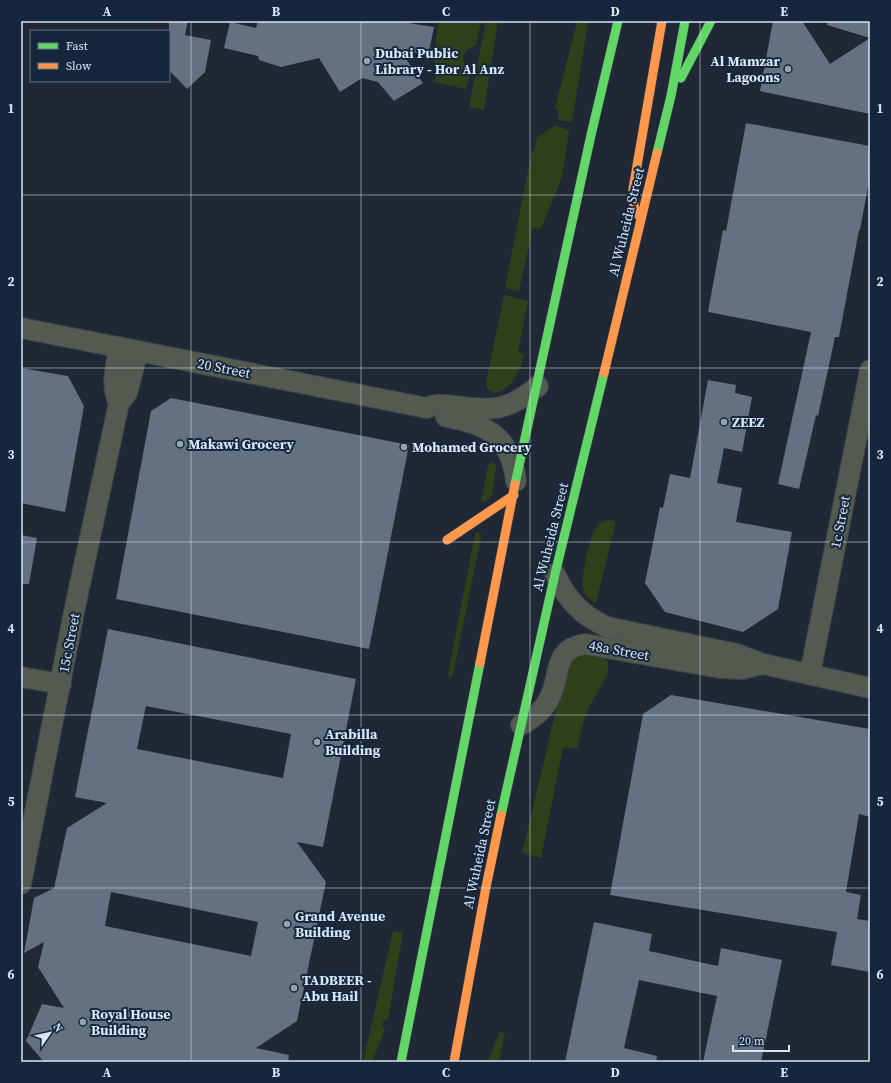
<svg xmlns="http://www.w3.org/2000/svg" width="891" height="1083" viewBox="0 0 891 1083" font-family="'Source Serif 4',serif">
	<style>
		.green { fill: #2f3f1a }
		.building { fill: #647183; fill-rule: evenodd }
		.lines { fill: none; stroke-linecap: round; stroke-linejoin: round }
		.street-casing { stroke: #3b434d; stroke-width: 22 }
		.fast-casing { stroke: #3b434d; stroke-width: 10 }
		.slow-casing { stroke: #3b434d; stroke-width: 10 }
		.street { stroke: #535a50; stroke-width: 20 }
		.fast { stroke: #63d668; stroke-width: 9 }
		.slow { stroke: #ff974d; stroke-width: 9 }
		.grid { fill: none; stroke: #d8e4f3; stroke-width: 1; stroke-opacity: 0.55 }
		.poi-dot { fill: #97a2b0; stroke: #16273d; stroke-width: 1.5 }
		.labels { text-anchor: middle; stroke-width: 4; stroke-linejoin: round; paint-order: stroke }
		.poi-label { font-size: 14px; font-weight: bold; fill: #d8e4f3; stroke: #16273d; text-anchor: start }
		.street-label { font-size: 14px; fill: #d8e4f3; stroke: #16273d }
		.neatline { fill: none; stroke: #d8e4f3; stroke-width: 1.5 }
		.grid-label { font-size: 13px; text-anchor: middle; font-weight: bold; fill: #d8e4f3 }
	</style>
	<rect width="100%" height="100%" fill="#1f2834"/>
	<!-- green -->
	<g class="green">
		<path d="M 439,21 L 481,21 L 476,46 L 468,49 C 456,62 470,63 470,72 C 470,77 467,84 466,89 L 434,82 C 438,71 439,64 428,56 L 430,46 L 435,47 Z"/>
		<polygon points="486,21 498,21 484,110 469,107"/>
		<path d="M 577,21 L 583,21 L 588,23 L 572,122 L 557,120 C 559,115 560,111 555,108 Z"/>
		<polygon points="555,125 569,131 562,177 541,229 533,228 519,291 505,288 532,150 534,150 537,137"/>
		<path d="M 504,295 L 528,301 L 518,352 L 524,354 C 521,370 512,390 494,393 L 487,389 L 486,382 Z"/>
		<polygon points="492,462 496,465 496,468 492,496 488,500 481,502 488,466 489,464"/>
		<path d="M 609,520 L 616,521 L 596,603 C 590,600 585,596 583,590 C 580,579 589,544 593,533 C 597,525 600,522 609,520 Z"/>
		<polygon points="478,532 481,535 481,537 453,675 450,678 448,674 475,534"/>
		<polygon points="575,652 605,657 608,663 608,674 590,705 584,720 577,749 563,747 541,858 522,853 567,664"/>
		<polygon points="393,931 403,933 388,1019 384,1020 382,1025 385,1029 372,1062 363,1062"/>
		<polygon points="499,1032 505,1033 499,1062 488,1062"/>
	</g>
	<!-- building -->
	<g class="building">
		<polygon points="169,21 188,21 185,35 211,40 205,72 187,89 169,70"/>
		<polygon points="258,21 396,21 434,27 428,56 399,49 423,83 394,101 378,82 362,78 340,92 319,58 281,67 259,60 258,56 224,48 230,22 256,28"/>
		<polygon points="773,21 802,21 830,64 870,38 870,114 760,91"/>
		<polygon points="827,21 870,21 870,38 827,25"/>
		<polygon points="746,123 870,146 870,176 860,230 859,230 839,337 835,337 818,416 816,415 799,489 778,484 811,332 708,312 723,230 726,231"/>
		<polygon points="21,368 68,376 84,406 65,512 21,503"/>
		<polygon points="708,380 736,385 735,393 752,397 742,452 724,448 717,483 742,488 736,522 792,532 778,609 743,632 665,612 645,583 660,507 663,508 670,474 690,478"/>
		<polygon points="171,398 409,445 369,649 116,599 151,411"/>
		<polygon points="21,535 37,538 29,584 21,584"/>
		<path d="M 108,629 L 356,679 L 323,847 L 297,842 L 326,882 L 297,1021 L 256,1048 L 289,1055 L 288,1062 L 44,1062 L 26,1041 L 42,1004 L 64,1008 L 38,967 L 44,942 L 24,953 L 34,898 L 54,888 L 67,828 L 107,803 L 75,797 ZM 146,706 L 291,734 L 283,778 L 137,749 ZM 111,892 L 258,922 L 251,956 L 105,926 Z"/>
		<polygon points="671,695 870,729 870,817 859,814 846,892 861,895 857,919 870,921 870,972 831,965 837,932 610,895 643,714"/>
		<polygon points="594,922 652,934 649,951 718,966 721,948 782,960 761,1062 703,1062 717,996 639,980 624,1048 657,1056 656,1062 565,1062"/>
	</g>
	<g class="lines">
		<!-- street casing -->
		<g class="street-casing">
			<g id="street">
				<path d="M 21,328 L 427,408 C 436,403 444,405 454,406 C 492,411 507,412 538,386"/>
				<path d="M 119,403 C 110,386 116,366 119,347"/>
				<path d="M 446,417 C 487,424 511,437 516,481"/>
				<path d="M 555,574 C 567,600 581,615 607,627 L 737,654 L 763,664 L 870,688"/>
				<polyline points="810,674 870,370"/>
				<polyline points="21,677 61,684"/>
				<path d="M 521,725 C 535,717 545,709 551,695 C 561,672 553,649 585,644 L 720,668 L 742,669 L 763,664"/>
				<polyline points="21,884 75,607 119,403 127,393 138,351"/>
			</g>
		</g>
		<!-- fast casing -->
		<g class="fast-casing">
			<g id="fast">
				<polyline points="681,78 711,21"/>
				<polyline points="657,153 671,96 685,21"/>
				<polyline points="515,484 591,135 618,21"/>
				<polyline points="501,815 555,574 604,373"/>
				<polyline points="401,1062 480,663"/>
			</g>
		</g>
		<!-- slow casing -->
		<g class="slow-casing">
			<g id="slow">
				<polyline points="638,215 634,206 633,189 662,21"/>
				<polyline points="604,373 657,153"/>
				<polyline points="447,540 514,495"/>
				<polyline points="480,663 515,484"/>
				<polyline points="454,1062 486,887 501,815"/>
			</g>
		</g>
		<!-- street -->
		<use href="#street" class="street"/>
		<!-- fast -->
		<use href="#fast" class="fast"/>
		<!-- slow -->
		<use href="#slow" class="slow"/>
	</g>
	<!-- grid -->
	<path class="grid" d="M 191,21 L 191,1062M 361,21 L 361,1062M 530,21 L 530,1062M 700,21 L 700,1062M 21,195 L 870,195M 21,368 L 870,368M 21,542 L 870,542M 21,715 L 870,715M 21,888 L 870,888"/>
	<!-- markers -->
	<g class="poi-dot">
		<circle cx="367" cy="61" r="4"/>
		<circle cx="788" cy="69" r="4"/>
		<circle cx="724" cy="422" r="4"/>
		<circle cx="180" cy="444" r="4"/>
		<circle cx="404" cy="447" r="4"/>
		<circle cx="317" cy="742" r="4"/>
		<circle cx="287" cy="924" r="4"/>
		<circle cx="294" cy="988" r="4"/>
		<circle cx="83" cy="1022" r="4"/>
	</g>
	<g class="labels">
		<!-- poi labels -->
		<g class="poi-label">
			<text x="375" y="58">Dubai Public<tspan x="375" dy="16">Library - Hor Al Anz</tspan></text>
			<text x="780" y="66" text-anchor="end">Al Mamzar<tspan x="780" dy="16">Lagoons</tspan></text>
			<text x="732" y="427">ZEEZ</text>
			<text x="188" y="449">Makawi Grocery</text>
			<text x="412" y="452">Mohamed Grocery</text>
			<text x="325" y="739">Arabilla<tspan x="325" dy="16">Building</tspan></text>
			<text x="295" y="921">Grand Avenue<tspan x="295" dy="16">Building</tspan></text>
			<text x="302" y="985">TADBEER -<tspan x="302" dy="16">Abu Hail</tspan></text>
			<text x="91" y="1019">Royal House<tspan x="91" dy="16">Building</tspan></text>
		</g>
		<!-- street labels -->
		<g class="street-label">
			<text transform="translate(626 222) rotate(-76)" y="5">Al Wuheida Street</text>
			<text transform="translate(224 368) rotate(11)" y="5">20 Street</text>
			<text transform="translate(840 522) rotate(-79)" y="5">1c Street</text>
			<text transform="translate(550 537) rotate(-76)" y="5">Al Wuheida Street</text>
			<text transform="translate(69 643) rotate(-79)" y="5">15c Street</text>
			<text transform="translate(619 650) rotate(10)" y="5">48a Street</text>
			<text transform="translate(479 854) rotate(-78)" y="5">Al Wuheida Street</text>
		</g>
	</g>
	<!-- border -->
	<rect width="891" height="1083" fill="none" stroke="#16273d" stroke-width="44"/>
	<!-- legend -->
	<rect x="30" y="30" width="140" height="52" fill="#16273d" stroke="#647386"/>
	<rect x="38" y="43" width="20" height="6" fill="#63d668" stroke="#647386"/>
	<text x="66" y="50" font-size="12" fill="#d8e4f3">Fast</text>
	<rect x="38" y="63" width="20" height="6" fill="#ff974d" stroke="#647386"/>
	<text x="66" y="70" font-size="12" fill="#d8e4f3">Slow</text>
	<!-- north arrow -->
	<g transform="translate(50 1033) rotate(56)" stroke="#16273d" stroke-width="3" paint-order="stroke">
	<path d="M0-3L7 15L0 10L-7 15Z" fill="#d8e4f3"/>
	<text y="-6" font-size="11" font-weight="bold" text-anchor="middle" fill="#d8e4f3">N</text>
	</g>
	<!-- scale -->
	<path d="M733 1045v6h56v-6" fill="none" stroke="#d8e4f3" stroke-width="2"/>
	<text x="739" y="1045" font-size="12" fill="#d8e4f3" stroke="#16273d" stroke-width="3" paint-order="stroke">20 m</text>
	<rect x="22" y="22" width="847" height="1039" class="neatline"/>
	<g class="grid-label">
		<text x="107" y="16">A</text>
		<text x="276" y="16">B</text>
		<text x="446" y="16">C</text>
		<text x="615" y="16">D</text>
		<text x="784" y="16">E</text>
		<text x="11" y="113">1</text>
		<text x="880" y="113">1</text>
		<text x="11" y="286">2</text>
		<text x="880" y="286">2</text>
		<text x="11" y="459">3</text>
		<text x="880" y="459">3</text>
		<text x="11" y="633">4</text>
		<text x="880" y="633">4</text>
		<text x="11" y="806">5</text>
		<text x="880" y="806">5</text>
		<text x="11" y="979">6</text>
		<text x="880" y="979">6</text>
		<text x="107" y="1077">A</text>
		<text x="276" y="1077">B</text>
		<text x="446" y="1077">C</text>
		<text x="615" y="1077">D</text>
		<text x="784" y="1077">E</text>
	</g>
</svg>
